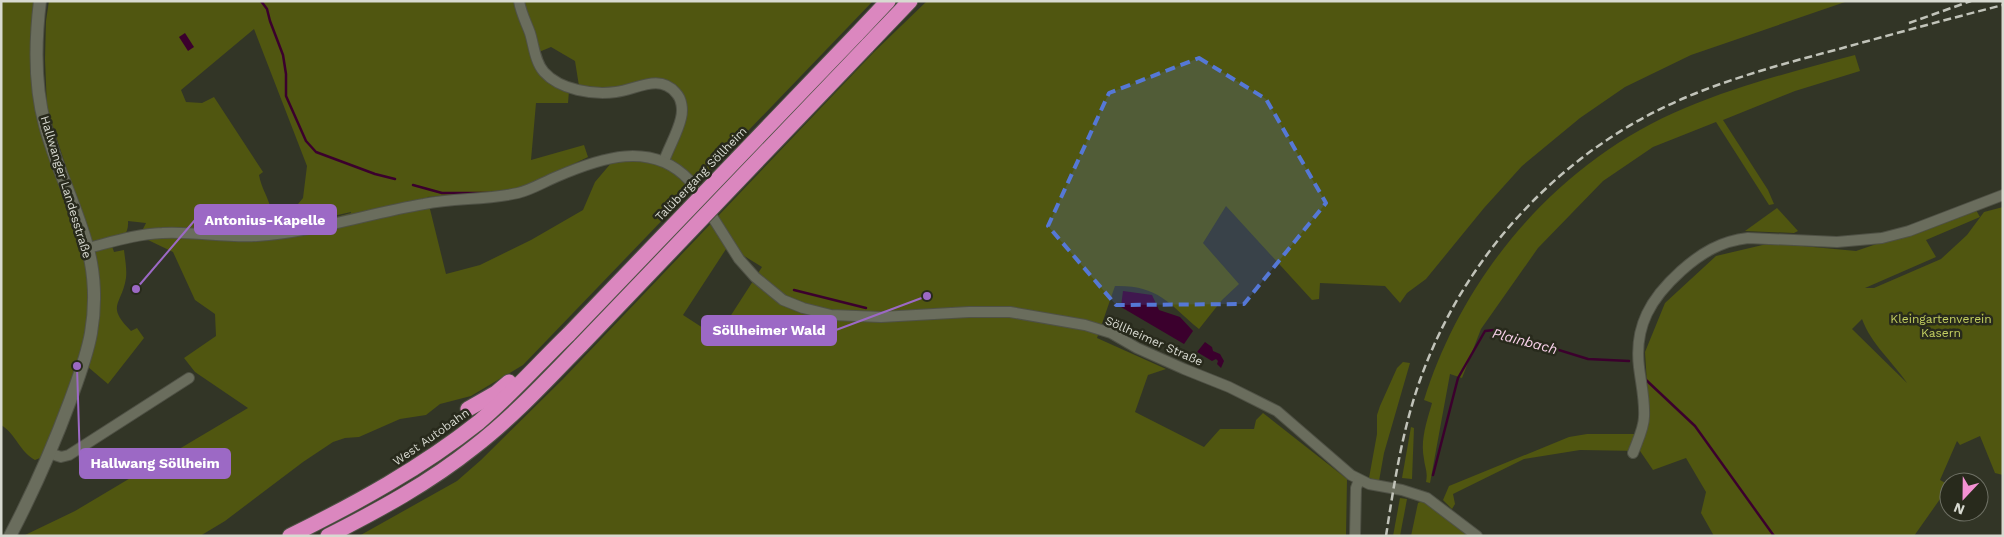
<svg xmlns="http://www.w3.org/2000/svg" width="2004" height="537" viewBox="0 0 2004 537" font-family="'Work Sans',sans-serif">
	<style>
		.green { fill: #505610; fill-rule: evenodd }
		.water { fill: #3b002d }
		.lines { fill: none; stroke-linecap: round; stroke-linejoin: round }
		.stream { stroke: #3b002d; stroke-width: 2.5 }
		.minor-casing { stroke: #4f5145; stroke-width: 12 }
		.tertiary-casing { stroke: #4f5145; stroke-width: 14 }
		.motorway-casing { stroke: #4f5145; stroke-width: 17 }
		.minor { stroke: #6a6d5d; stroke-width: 10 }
		.tertiary { stroke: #6a6d5d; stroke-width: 12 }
		.motorway { stroke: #db87bf; stroke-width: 15 }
		.rail { stroke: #c1c3b9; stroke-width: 2.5; stroke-dasharray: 8 4; stroke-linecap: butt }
		.motorway-bridge-casing { stroke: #4f5145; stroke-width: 17; stroke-linecap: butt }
		.motorway-bridge { stroke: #db87bf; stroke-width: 15 }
		.marked { fill: #5578d6; fill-opacity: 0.2; stroke: #5578d6; stroke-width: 4; stroke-dasharray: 10 6; stroke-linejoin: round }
		.labels { text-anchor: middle; stroke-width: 5; stroke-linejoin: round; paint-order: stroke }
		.street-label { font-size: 12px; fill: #d8dad1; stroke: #282a1c }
		.park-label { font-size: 12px; fill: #c4d061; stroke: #282a1c }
		.water-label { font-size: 14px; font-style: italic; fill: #fad2eb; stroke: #282a1c }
		.leader { fill: none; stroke: #9c69c5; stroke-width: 2 }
		.callout-dot { fill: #9c69c5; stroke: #282a1c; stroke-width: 2 }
		.callout { fill: #9c69c5; stroke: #9c69c5; stroke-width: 2 }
		.callout-label { font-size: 14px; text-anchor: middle; font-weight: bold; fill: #fff }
	</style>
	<rect width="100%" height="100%" fill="#323526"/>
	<!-- green -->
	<g class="green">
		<path d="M 1,1 L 36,1 L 33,21 L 55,172 L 66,167 L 47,108 L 45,59 L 46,21 L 49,1 L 873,1 L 523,365 L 471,396 L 440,404 L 426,415 L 400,419 L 359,437 L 345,438 L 333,442 L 303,462 L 225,521 L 200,536 L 23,536 L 75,511 L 248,408 L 195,372 L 184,358 L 216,336 L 215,314 L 195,300 L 173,252 L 148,240 L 143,229 L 146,223 L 128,221 C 129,234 122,238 112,246 L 114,252 L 124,250 C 125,259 127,269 126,278 C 122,305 105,305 131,331 L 137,328 L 144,338 L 108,384 L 81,361 L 45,453 L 40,458 L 35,460 C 19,451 16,434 1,425 ZM 254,29 L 307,166 L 303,198 L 293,210 L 282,215 L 266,219 L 218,220 L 212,227 C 259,233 305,222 351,212 L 351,213 C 321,221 291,229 260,231 C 238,233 217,230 195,228 L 211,212 L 246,213 L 265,211 L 270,206 C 267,195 261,187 259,175 L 263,172 L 214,97 L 202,103 L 186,102 L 181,90 ZM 551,47 L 575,61 L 579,86 L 616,90 L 672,84 L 683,120 L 664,166 C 647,159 630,161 612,162 L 595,182 L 583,210 L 531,240 L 480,265 L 446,274 L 427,197 L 510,191 L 527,186 L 588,157 L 584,145 L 531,160 L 536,103 L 568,103 L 569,91 L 536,63 L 539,52 Z"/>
		<path d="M 927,1 L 1848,1 L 1691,55 L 1625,87 L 1580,118 L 1522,166 L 1484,208 L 1426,279 L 1407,293 L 1400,303 L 1385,286 L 1320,283 L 1319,299 L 1312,300 L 1226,206 L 1203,243 L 1239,284 L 1222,300 L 1199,329 C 1168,303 1158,285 1115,286 L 1097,338 L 1166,369 L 1148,375 L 1135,412 L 1204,447 L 1220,429 L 1254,429 L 1256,420 L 1263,413 L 1347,479 L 1346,536 L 359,536 L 457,481 L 481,460 L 563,379 L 874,52 ZM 728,246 L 762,267 L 717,337 L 683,315 Z"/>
		<path d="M 1855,55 L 1860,71 L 1795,91 L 1723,120 L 1768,190 L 1774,204 L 1769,205 L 1716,122 L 1653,147 L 1603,181 L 1538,248 L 1481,329 L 1462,378 L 1450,374 L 1430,483 L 1426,482 C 1428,472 1425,468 1424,459 C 1420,440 1427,421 1432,403 L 1424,400 C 1464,272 1560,160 1685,108 C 1740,85 1798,70 1855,55 Z"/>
		<path d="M 2003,207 L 2003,475 L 1995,473 L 1980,436 L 1960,445 L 1957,441 L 1940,480 L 1947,484 L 1945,492 L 1914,536 L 1714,536 L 1701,513 L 1706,492 L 1686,458 L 1653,470 L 1640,451 L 1580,450 L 1524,459 L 1453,494 L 1455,504 L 1452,509 L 1443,500 L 1449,486 L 1569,437 L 1587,434 L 1644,434 L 1648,399 L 1645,352 L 1665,303 L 1716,256 L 1771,243 L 1856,251 L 1976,210 L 1980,217 L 1926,240 L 1936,257 L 1865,288 L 1874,288 L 1941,259 L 1967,235 L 1984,212 ZM 1862,319 C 1871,344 1893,362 1907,383 L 1852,329 Z"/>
		<polygon points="1777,208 1798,231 1794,233 1745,231"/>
		<polygon points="1403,362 1410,363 1384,453 1379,481 1369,478 1377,434 1377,415 1380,406 1397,368"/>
		<polygon points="1411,427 1414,428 1412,479 1402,478"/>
		<polygon points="1400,498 1407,499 1400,536 1393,536"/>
		<polygon points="1422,501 1432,506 1470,536 1411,536 1418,503"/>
	</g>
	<!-- water -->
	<g class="water">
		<polygon points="185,33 194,47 188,51 179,37"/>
		<polygon points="1123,291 1152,295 1159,310 1180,317 1193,331 1184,344 1121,307"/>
		<polygon points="1205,342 1212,347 1213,351 1220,354 1224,361 1221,368 1217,364 1218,361 1216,359 1212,361 1197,352"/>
	</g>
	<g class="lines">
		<!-- stream -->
		<g class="stream">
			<polyline points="261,1 267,9 270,21 283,55 286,74 286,96 306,141 316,152 375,174 395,179"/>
			<polyline points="413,185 442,193 489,193"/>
			<polyline points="794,290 866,308"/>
			<polyline points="1645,379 1695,426 1774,536"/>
			<polyline points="1433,475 1458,378 1485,331 1494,330 1588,359 1629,361"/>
		</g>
		<!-- minor casing -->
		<g class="minor-casing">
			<g id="minor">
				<path d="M 519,1 C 521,13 526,22 530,33 C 534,46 535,62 544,72 C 560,90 593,95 616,92 C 636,90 659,73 676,93 C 682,99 683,110 681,118 C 678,132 669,147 664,161"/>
				<path d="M 88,248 C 112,242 137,234 162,233 C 193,231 225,238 257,236 C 311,233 370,213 424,204 C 455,198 487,200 518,193 C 531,190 544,182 556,177 C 600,158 651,140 689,180 L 739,259 L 755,277 L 783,300 L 803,308 L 831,315 L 881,317 L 969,312 L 1010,312 L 1085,325 L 1111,333 L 1137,348 L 1184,369 L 1229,387 L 1277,411 L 1351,475 L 1369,484 L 1402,490 L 1427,498 L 1477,536"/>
				<polyline points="49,453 61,457 69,455 189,378"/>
				<path d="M 1633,453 C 1637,442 1644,428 1644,417 C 1645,400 1641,384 1639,367 C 1634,326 1651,298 1681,271 C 1701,253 1721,241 1748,238 L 1837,242 L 1882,238 L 1909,231 L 2003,195"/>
				<polyline points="1355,536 1356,488 1359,480"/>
			</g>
		</g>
		<!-- tertiary casing -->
		<g class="tertiary-casing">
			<path id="tertiary" d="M 10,536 C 33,492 53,447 70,401 C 78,379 87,356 91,333 C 96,305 95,273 87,246 C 76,205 56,167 45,125 C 34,85 35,42 40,1"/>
		</g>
		<!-- motorway casing -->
		<g class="motorway-casing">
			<g id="motorway">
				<polyline points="856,35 888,1"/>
				<polyline points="867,46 910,1"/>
				<polyline points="468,409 496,393 509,382"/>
				<path d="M 290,536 C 357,503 421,468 479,422 C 511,395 539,363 569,334"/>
				<path d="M 328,536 C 379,510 429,483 474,447 C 513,417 547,380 581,345"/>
			</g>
		</g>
		<!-- minor -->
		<use href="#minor" class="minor"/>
		<!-- tertiary -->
		<use href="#tertiary" class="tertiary"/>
		<!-- motorway -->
		<use href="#motorway" class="motorway"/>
		<!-- rail -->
		<g class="rail">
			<polyline points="1909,23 1971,1"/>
			<path d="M 1386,536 C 1394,484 1402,432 1419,383 C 1464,253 1566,145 1694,94 C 1741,75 1790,62 1839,49 C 1893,34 1948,19 2003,5"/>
		</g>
		<!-- motorway-bridge casing -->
		<g class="motorway-bridge-casing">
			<g id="motorway-bridge">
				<polyline points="569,334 856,35"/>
				<polyline points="581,345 867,46"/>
			</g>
		</g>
		<!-- motorway-bridge -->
		<use href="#motorway-bridge" class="motorway-bridge"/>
	</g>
	<!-- marked area -->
	<path class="marked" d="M 1199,58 L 1266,99 L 1326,203 L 1244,304 L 1116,305 L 1048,226 L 1109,93 Z"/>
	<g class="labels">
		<!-- street labels -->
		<g class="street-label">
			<text transform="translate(701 174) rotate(-46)" y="4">Talübergang Söllheim</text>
			<text transform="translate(66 187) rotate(73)" y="4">Hallwanger Landesstraße</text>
			<text transform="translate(1154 341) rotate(24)" y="4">Söllheimer Straße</text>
			<text transform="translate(431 437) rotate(-35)" y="4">West Autobahn</text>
		</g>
		<!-- park labels -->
		<g class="park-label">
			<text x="1941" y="323">Kleingartenverein<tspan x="1941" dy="14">Kasern</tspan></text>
		</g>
		<!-- water labels -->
		<g class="water-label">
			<text transform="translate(1525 341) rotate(15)" y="5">Plainbach</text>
		</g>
	</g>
	<!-- callouts -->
	<path class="leader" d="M136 289L195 220M927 296L836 330M77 366L80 463"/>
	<g class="callout-dot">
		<circle cx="136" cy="289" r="5"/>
		<circle cx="927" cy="296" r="5"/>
		<circle cx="77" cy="366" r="5"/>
	</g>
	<g class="callout">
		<rect x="195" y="205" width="141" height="29" rx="5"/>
		<rect x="702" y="316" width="134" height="29" rx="5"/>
		<rect x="80" y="449" width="150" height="29" rx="5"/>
	</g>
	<g class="callout-label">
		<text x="265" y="225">Antonius-Kapelle</text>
		<text x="769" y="335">Söllheimer Wald</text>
		<text x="155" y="468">Hallwang Söllheim</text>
	</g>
	<!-- border -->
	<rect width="2004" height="537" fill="none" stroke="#d8dad1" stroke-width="5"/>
	<!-- north arrow -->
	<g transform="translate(1964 497) rotate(202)"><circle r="24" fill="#282a1c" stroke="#6e7064"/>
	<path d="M0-4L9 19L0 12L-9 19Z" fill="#f491d3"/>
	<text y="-8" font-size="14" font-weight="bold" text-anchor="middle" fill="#d8dad1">N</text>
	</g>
</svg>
